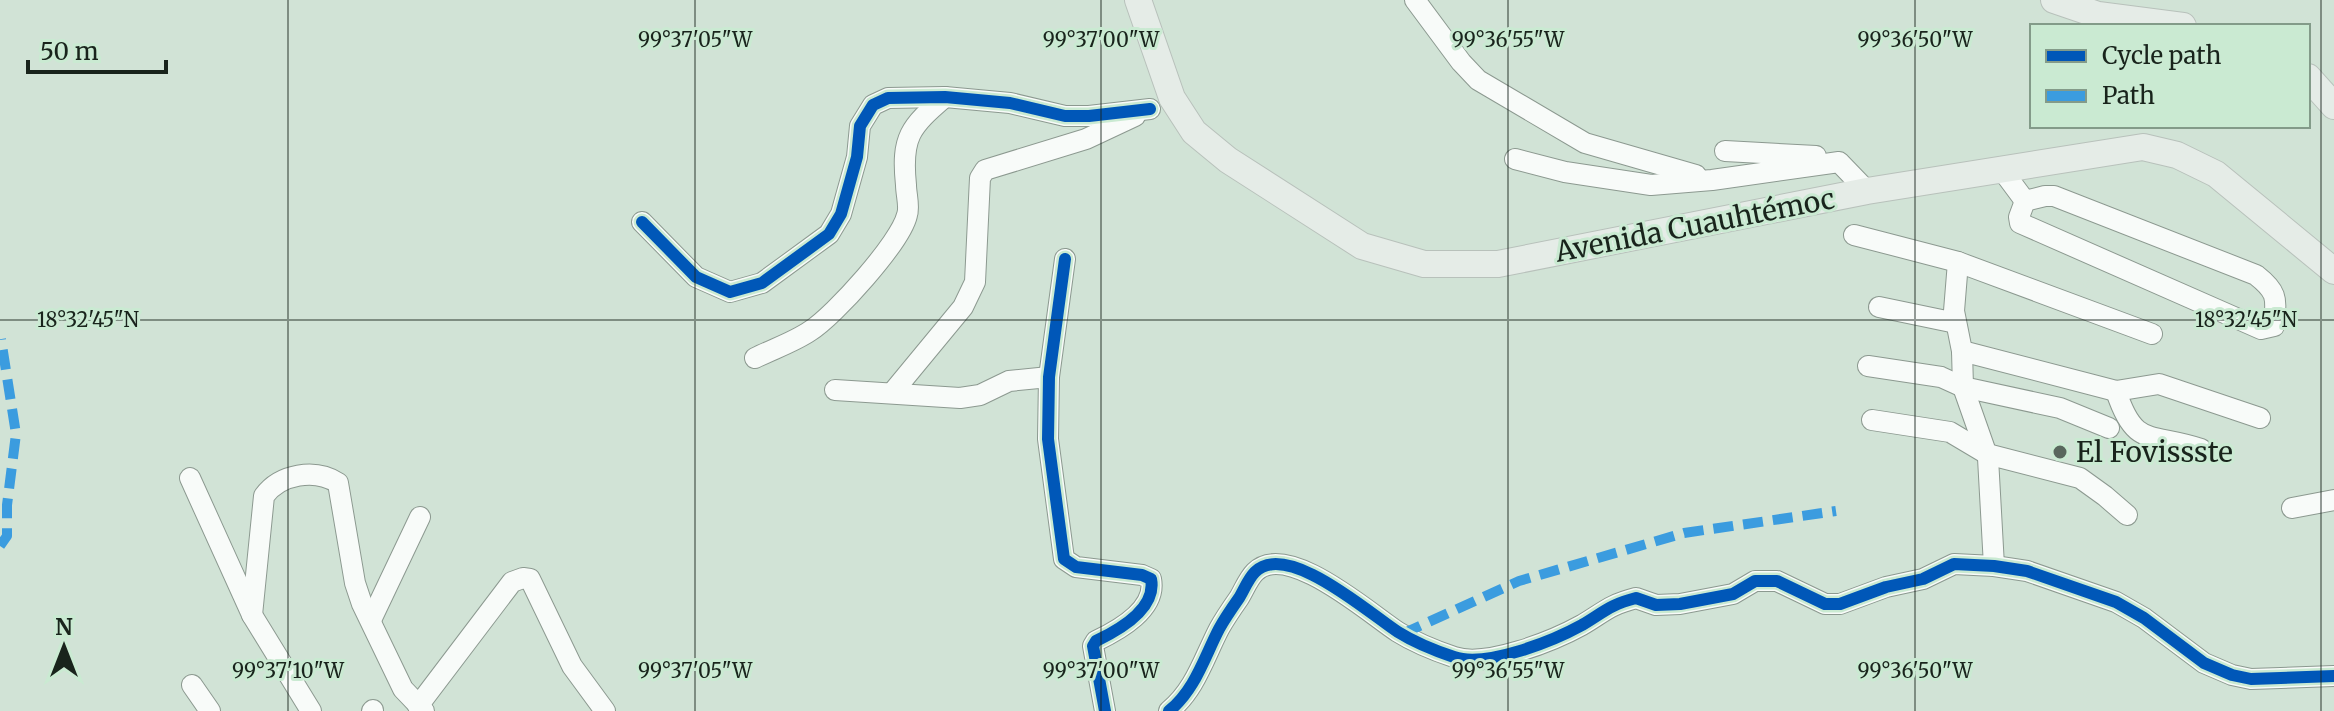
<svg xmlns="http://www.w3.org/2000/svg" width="2334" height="711" viewBox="0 0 2334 711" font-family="Merriweather,serif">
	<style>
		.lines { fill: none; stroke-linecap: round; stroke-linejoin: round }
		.minor-casing { stroke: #8c9990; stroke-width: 22 }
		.major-casing { stroke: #b8c1bb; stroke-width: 28 }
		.minor { stroke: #f8fbf9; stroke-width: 20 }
		.major { stroke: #e5ece7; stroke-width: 26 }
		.quiet { stroke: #3b9cdf; stroke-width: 10; stroke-dasharray: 20 10; stroke-linecap: butt }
		.cycleway-casing { stroke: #caead2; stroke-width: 17 }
		.cycleway { stroke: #0057b8; stroke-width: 12 }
		.ticks { fill: none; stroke: #19241c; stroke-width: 2; stroke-opacity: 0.45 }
		.poi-dot { fill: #59675d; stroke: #caead2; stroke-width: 3 }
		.labels { text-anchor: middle; stroke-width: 6; stroke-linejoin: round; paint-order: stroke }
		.street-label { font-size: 28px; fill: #19241c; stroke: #caead2 }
		.poi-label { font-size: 28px; fill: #19241c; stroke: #caead2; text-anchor: start }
		.ticks-label { font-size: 20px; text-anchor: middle; fill: #19241c; stroke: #caead2; stroke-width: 6; stroke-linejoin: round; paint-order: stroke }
	</style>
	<rect width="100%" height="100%" fill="#d1e3d6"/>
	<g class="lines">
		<!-- minor casing -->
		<g class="minor-casing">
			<g id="minor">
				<polyline points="1415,0 1461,62 1478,80 1585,143 1696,175"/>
				<polyline points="1725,151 1816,156"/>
				<polyline points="1515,159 1565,172 1651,185 1712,180 1839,162 1867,191"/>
				<polyline points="2002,170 2025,201"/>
				<path d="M 2045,196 L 2054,196 L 2256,275 C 2279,293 2276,299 2274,326 L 2261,329 L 2020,223 L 2019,217 L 2025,201 Z"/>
				<polyline points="642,222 696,277 730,292 762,283 829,234 841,214 857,157 860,126 873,105 888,98 945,97 1010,103 1065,116 1089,116 1150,109"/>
				<polyline points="1854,235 1958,262 2152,334"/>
				<path d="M 1065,259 L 1049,377 L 1048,439 L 1064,559 L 1076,567 L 1142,575 L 1151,579 C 1157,609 1119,630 1096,641 L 1093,646 L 1105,711"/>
				<polyline points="1958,262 1954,311 1962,351 1963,387 1988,458 1994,566"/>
				<polyline points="1879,307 1956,323"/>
				<polyline points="1962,351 2116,391 2159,384 2260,418"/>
				<path d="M 755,358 C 773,349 794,342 810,331 C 834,316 901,242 907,215 C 910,207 906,194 906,185 C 901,137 910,127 945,97"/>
				<polyline points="1868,366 1941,377 1963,387 2060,408 2109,428"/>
				<polyline points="835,390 960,398 980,395 1009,381 1049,377"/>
				<path d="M 2116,391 C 2135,449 2150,432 2201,449"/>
				<polyline points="892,393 963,307 975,282 980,178 985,170 1086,139 1135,116"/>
				<polyline points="1872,420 1950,432 1987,454 2080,478 2105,496 2127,515"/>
				<polyline points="190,478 252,615 311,711"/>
				<polyline points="2292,508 2334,500"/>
				<path d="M 252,615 L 264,496 C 280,474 315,468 338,483 L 355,583 L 362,604 L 403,689 L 424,711"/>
				<polyline points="371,620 420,517"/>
				<polyline points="192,685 210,711"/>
				<polyline points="418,706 512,582 523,578 530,579 572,666 605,711"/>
				<polyline points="372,711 373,710"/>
				<path d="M 1169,711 C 1195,690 1204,658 1219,629 C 1225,618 1232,608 1239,598 C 1244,590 1248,579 1255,572 C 1287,540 1370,614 1398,632 C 1414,642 1436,651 1454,657 C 1486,668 1553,641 1582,625 C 1604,612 1609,605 1636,598 L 1656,605 L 1680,604 L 1733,594 L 1755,581 L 1777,581 L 1825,604 L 1840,604 L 1886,587 L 1923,579 L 1954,564 L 1994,566 L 2027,571 L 2116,602 L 2144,618 L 2204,663 L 2232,675 L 2251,679 L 2334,676"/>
			</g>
		</g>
		<!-- major casing -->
		<g class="major-casing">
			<g id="major">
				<polyline points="1138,0 1172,98 1194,132 1228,160 1362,246 1424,264 1498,264 1867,191 2143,147 2177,155 2216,174 2334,271"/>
				<polyline points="2054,0 2098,15 2183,26"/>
				<polyline points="2308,77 2334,106"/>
			</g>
		</g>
		<!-- minor -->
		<use href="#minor" class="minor"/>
		<!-- major -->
		<use href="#major" class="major"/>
		<!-- quiet -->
		<g class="quiet">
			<polyline points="0,546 7,536 7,505 16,434 1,339"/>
			<polyline points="1402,634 1519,581 1684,533 1836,511"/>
		</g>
		<!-- cycleway casing -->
		<g class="cycleway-casing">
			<g id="cycleway">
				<polyline points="642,222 696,277 730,292 762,283 829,234 841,214 857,157 860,126 873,105 888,98 945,97 1010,103 1065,116 1089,116 1150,109"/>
				<path d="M 1065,259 L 1049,377 L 1048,439 L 1064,559 L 1076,567 L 1142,575 L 1151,579 C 1157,609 1119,630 1096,641 L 1093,646 L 1105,711"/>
				<path d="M 1169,711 C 1195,690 1204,658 1219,629 C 1225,618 1232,608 1239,598 C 1244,590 1248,579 1255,572 C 1287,540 1370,614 1398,632 C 1414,642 1436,651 1454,657 C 1486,668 1553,641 1582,625 C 1604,612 1609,605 1636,598 L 1656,605 L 1680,604 L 1733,594 L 1755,581 L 1777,581 L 1825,604 L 1840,604 L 1886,587 L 1923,579 L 1954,564 L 1994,566 L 2027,571 L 2116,602 L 2144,618 L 2204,663 L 2232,675 L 2251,679 L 2334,676"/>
			</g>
		</g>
		<!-- cycleway -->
		<use href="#cycleway" class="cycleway"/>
	</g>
	<!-- ticks -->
	<path class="ticks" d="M 288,0 L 288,711M 695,0 L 695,711M 1101,0 L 1101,711M 1508,0 L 1508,711M 1915,0 L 1915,711M 2321,0 L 2321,711M 0,320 L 2334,320"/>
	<!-- markers -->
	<circle class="poi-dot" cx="2060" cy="452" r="8"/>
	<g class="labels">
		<!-- street labels -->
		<g class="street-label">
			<text transform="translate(1695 225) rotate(-11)" y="10">Avenida Cuauhtémoc</text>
		</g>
		<!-- poi labels -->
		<g class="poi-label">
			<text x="2076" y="462">El Fovissste</text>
		</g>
	</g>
	<g class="ticks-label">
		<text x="695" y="47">99°37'05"W</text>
		<text x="1101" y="47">99°37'00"W</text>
		<text x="1508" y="47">99°36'55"W</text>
		<text x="1915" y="47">99°36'50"W</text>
		<text x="88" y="327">18°32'45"N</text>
		<text x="2246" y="327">18°32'45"N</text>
		<text x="288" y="678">99°37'10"W</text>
		<text x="695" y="678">99°37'05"W</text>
		<text x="1101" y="678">99°37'00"W</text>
		<text x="1508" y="678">99°36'55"W</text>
		<text x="1915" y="678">99°36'50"W</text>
	</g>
	<!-- legend -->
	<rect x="2030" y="24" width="280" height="104" fill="#caead2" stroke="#839b89" stroke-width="2"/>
	<rect x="2046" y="50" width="40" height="12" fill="#0057b8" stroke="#839b89" stroke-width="2"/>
	<text x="2102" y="64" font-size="24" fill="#19241c">Cycle path</text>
	<rect x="2046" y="90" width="40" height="12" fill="#3b9cdf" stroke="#839b89" stroke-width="2"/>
	<text x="2102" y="104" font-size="24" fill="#19241c">Path</text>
	<!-- north arrow -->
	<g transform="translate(64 647)" stroke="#caead2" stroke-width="6" paint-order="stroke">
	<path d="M0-6L14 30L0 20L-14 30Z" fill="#19241c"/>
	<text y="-12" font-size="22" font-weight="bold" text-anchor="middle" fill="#19241c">N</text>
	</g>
	<!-- scale -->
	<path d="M28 60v12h138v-12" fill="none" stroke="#19241c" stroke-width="4"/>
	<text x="40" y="60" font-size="24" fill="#19241c" stroke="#caead2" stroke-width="6" paint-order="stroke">50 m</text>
</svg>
